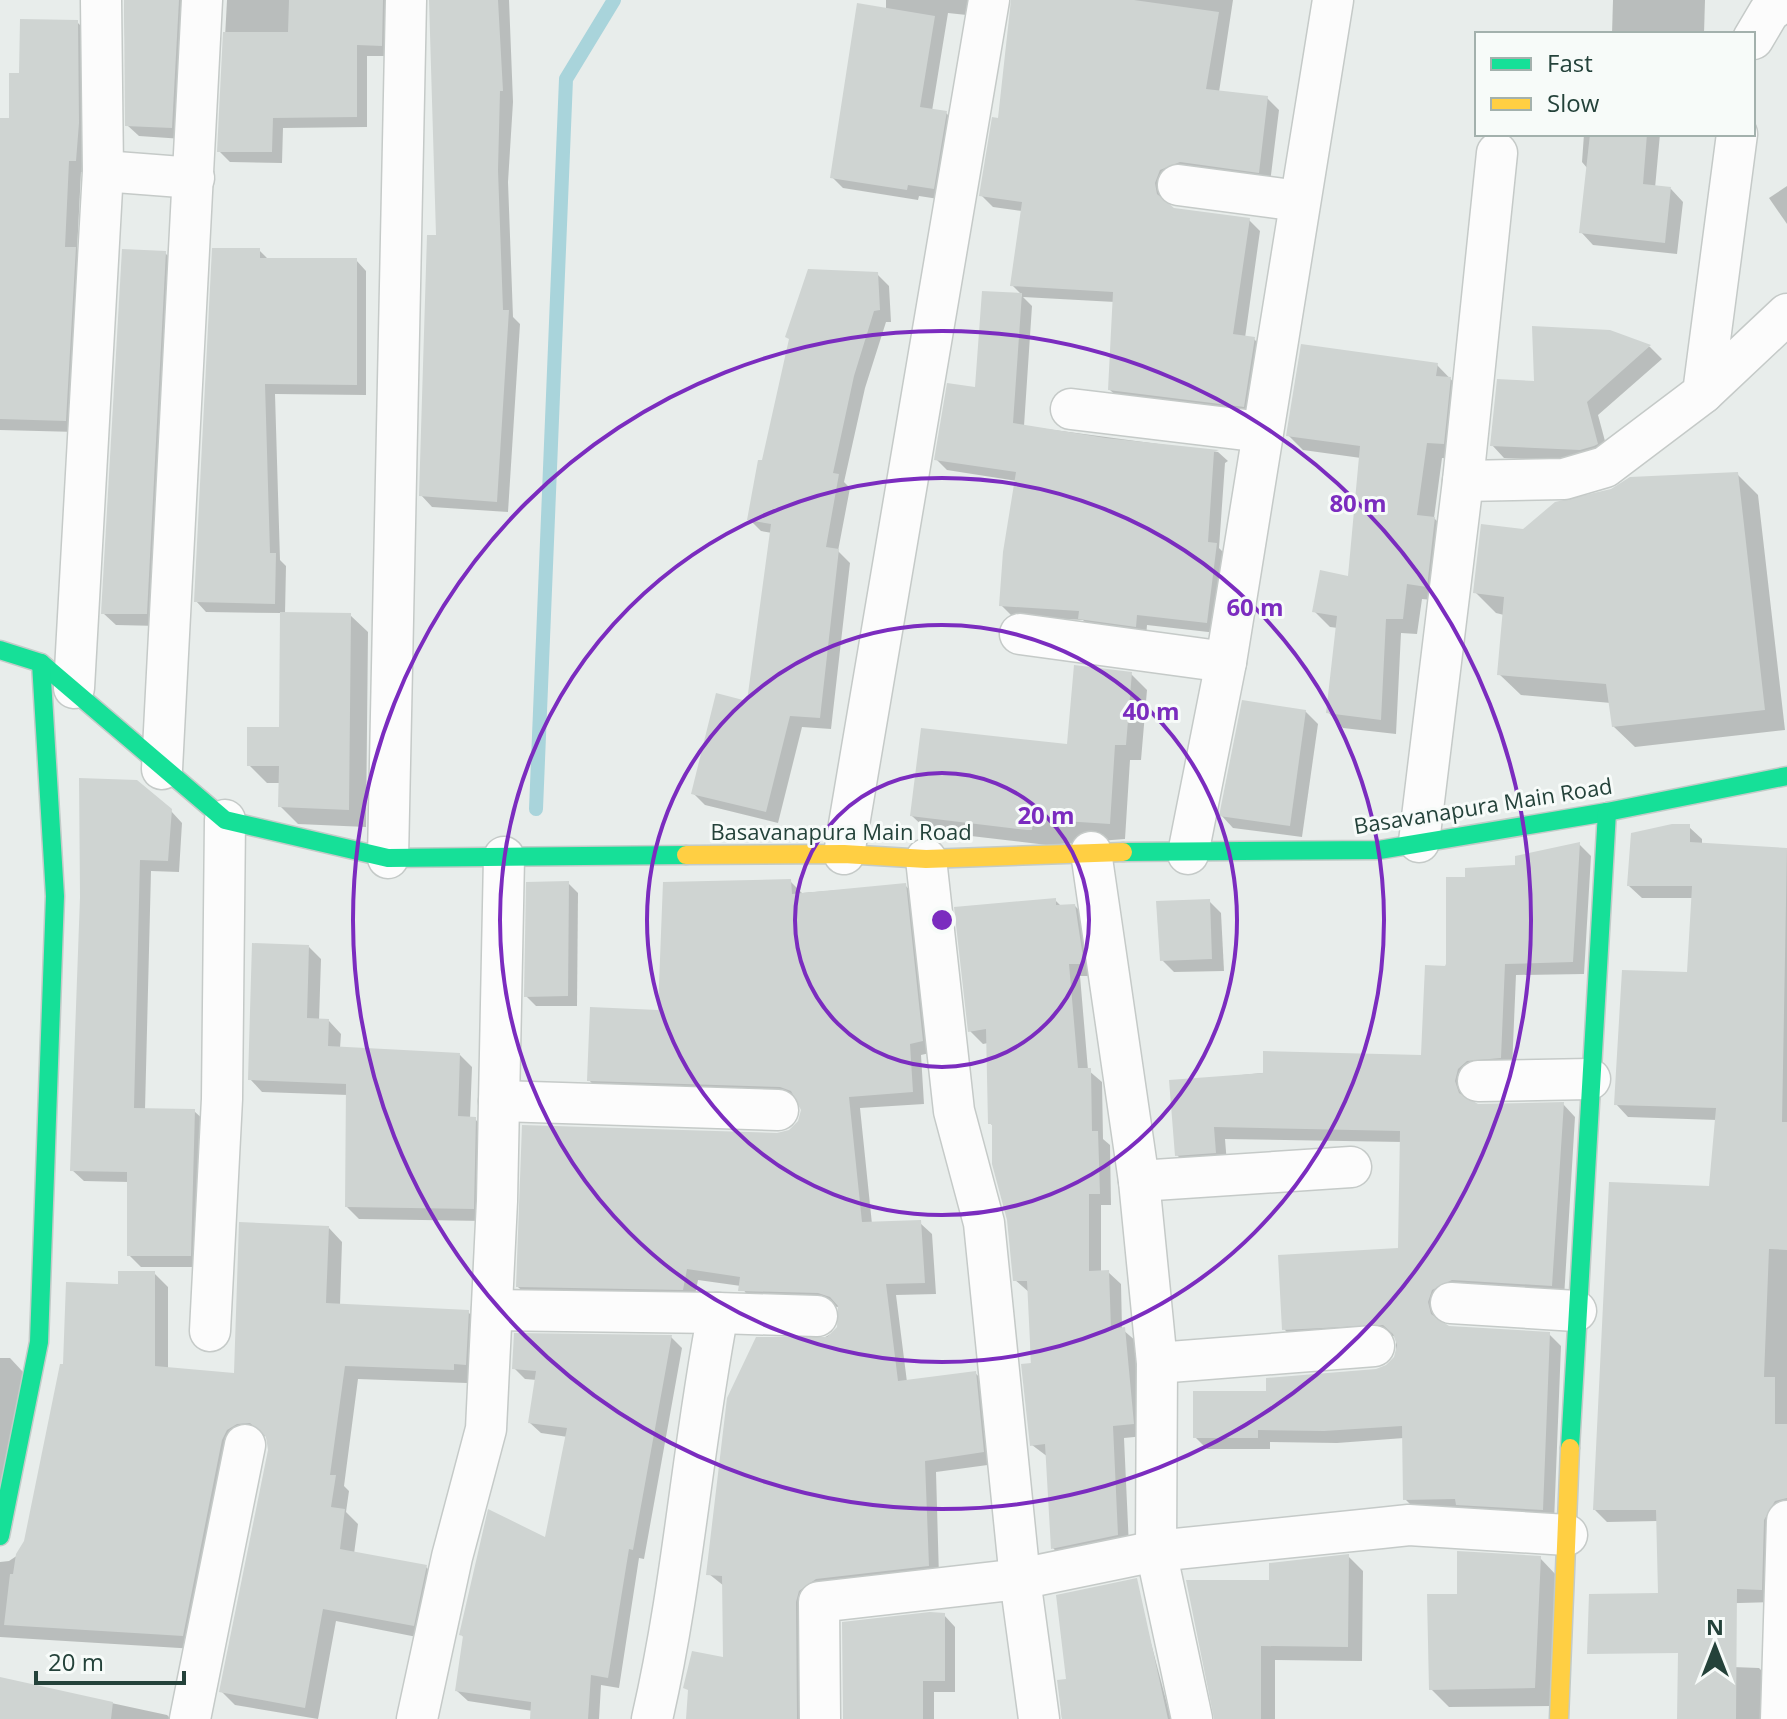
<svg xmlns="http://www.w3.org/2000/svg" width="1787" height="1719" viewBox="0 0 1787 1719" font-family="'Open Sans',sans-serif">
	<style>
		.shadow { fill: #0003 }
		.lines { fill: none; stroke-linecap: round; stroke-linejoin: round }
		.stream { stroke: #a9d4db; stroke-width: 14 }
		.building { fill: #cfd4d2 }
		.street-casing { stroke: #c5cac8; stroke-width: 43 }
		.fast-casing { stroke: #c3cbc8; stroke-width: 21 }
		.slow-casing { stroke: #c3cbc8; stroke-width: 21 }
		.street { stroke: #fcfcfc; stroke-width: 40 }
		.fast { stroke: #16e098; stroke-width: 18 }
		.slow { stroke: #ffcf43; stroke-width: 18 }
		.ring { fill: none; stroke: #7b2cbf; stroke-width: 4 }
		.labels { text-anchor: middle; stroke-width: 6; stroke-linejoin: round; paint-order: stroke }
		.street-label { font-size: 22px; fill: #24423a; stroke: #f7fbf9 }
		.centre { fill: #7b2cbf; stroke: #f7fbf9; stroke-width: 4 }
		.ring-label { font-size: 24px; text-anchor: middle; font-weight: bold; fill: #7b2cbf; stroke: #f7fbf9; stroke-width: 6; stroke-linejoin: round; paint-order: stroke }
	</style>
	<rect width="100%" height="100%" fill="#e8edeb"/>
	<!-- shadow -->
	<g class="shadow">
		<polygon points="124,0 193,0 183,139 139,136 127,125"/>
		<polygon points="227,0 397,0 393,56 367,56 367,127 283,128 282,163 230,162 219,151"/>
		<polygon points="431,0 509,0 513,102 508,182 513,317 520,324 508,512 432,507 421,495 438,237"/>
		<polygon points="886,0 982,0 976,16 948,13 932,111 946,113 957,124 945,200 919,196 918,200 843,188 832,177 886,10"/>
		<polygon points="1013,0 1233,0 1219,92 1267,98 1279,110 1270,183 1166,195 1167,205 1173,210 1249,220 1260,231 1245,338 1254,339 1266,351 1255,417 1122,401 1110,390 1115,302 1023,297 1032,306 1024,426 1218,452 1228,461 1225,463 1219,548 1227,556 1217,633 1147,625 1146,637 1091,629 1083,620 1012,616 1001,605 1017,481 947,470 936,459 977,389 1022,295 1012,285 1022,211 993,207 981,195 1000,120"/>
		<polygon points="1613,0 1705,0 1704,34 1612,34"/>
		<polygon points="77,22 89,34 88,172 81,172 77,251 87,261 77,432 0,430 0,120 11,120 21,75"/>
		<polygon points="1584,134 1660,134 1655,188 1671,189 1683,202 1677,254 1593,245 1581,232 1588,169 1582,162"/>
		<polygon points="1787,186 1787,224 1769,198"/>
		<polygon points="259,250 269,260 356,260 366,271 366,395 275,394 280,560 286,566 285,614 350,615 368,632 366,827 298,824 280,806 281,783 267,783 249,765 281,729 282,613 206,612 196,601"/>
		<polygon points="165,253 177,265 159,626 116,625 103,613"/>
		<polygon points="877,274 889,286 891,322 886,322 865,388 844,482 850,488 838,551 850,563 831,729 802,727 778,823 705,805 693,793 748,703 772,533 761,531 749,519 764,463"/>
		<polygon points="1610,332 1650,347 1662,359 1598,415 1609,456 1593,462 1504,458 1492,445 1536,383"/>
		<polygon points="1437,365 1465,394 1458,459 1442,458 1434,518 1450,535 1442,601 1422,599 1417,634 1401,633 1396,734 1343,728 1328,712 1338,628 1330,627 1314,611 1350,578 1361,458 1303,450 1288,435"/>
		<polygon points="1737,474 1758,495 1785,730 1635,747 1613,726 1611,703 1521,695 1499,674 1504,615 1496,613 1475,592 1523,531 1612,491"/>
		<polygon points="1131,674 1147,690 1141,760 1130,760 1125,839 1047,845 928,831 912,816 1069,747"/>
		<polygon points="1305,711 1318,724 1302,837 1233,828 1221,815"/>
		<polygon points="171,811 182,823 179,872 151,871 145,1110 194,1111 206,1122 201,1267 141,1267 129,1255 129,1182 84,1181 72,1170 82,897"/>
		<polygon points="1689,827 1702,839 1702,845 1787,850 1787,1517 1774,1602 1672,1605 1658,1521 1607,1522 1595,1510 1711,1188 1717,1120 1628,1117 1616,1104 1689,974 1694,898 1642,898 1629,886"/>
		<polygon points="1579,844 1591,856 1584,974 1516,975 1512,1069 1466,1096 1471,1104 1563,1104 1575,1117 1564,1298 1439,1316 1441,1323 1448,1328 1549,1334 1561,1346 1554,1522 1417,1511 1405,1499 1404,1438 1337,1443 1270,1442 1270,1449 1207,1449 1195,1437 1268,1393 1376,1371 1387,1367 1396,1358 1396,1336 1296,1341 1284,1329 1400,1250 1402,1142 1225,1139 1227,1164 1189,1167 1177,1155 1171,1082 1423,1057 1467,879 1517,867"/>
		<polygon points="790,881 802,893 905,885 916,897 934,1052 921,1055 924,1104 860,1108 872,1224 920,1223 932,1234 936,1294 896,1295 907,1382 975,1373 987,1384 995,1464 936,1472 939,1577 829,1590 808,1719 688,1719 725,1660 724,1586 709,1574 818,1341 838,1330 840,1307 752,1302 741,1286 698,1280 694,1300 530,1298 518,1287 777,1135 790,1132 800,1122 803,1110 793,1098 600,1092 589,1080"/>
		<polygon points="568,883 578,893 577,1006 536,1006 526,996"/>
		<polygon points="1055,900 1061,906 1075,906 1087,918 1095,976 1080,976 1088,1070 1102,1082 1103,1139 1110,1145 1111,1205 1101,1205 1101,1272 1108,1272 1121,1284 1122,1329 1137,1342 1145,1436 1124,1438 1129,1547 1065,1561 1053,1548 1048,1457 1032,1445 1030,1293 1015,1280 1009,1220 994,1127 990,1123 988,1043 983,1044 970,1031"/>
		<polygon points="1209,901 1221,913 1224,971 1174,972 1162,960"/>
		<polygon points="309,947 321,959 319,1021 329,1021 341,1034 340,1048 460,1055 472,1067 470,1119 475,1119 487,1132 485,1221 359,1219 347,1207 348,1095 262,1092 250,1079"/>
		<polygon points="329,1228 342,1242 340,1305 468,1312 482,1326 479,1378 467,1377 467,1383 358,1379 344,1486 349,1491 346,1512 358,1524 354,1554 426,1567 439,1581 427,1639 336,1621 318,1719 235,1705 221,1691 270,1450 266,1436 251,1436 196,1649 0,1637 0,1562 9,1561 21,1553 120,1286 154,1273 168,1287 168,1370 236,1375"/>
		<polygon points="671,1337 682,1348 644,1559 639,1558 619,1688 601,1685 599,1719 532,1719 533,1711 468,1701 457,1691 464,1638 461,1634 546,1540 568,1437 541,1433 530,1423 537,1380 525,1379 514,1368"/>
		<polygon points="0,1358 10,1358 23,1372 0,1488"/>
		<polygon points="1348,1556 1363,1571 1362,1661 1275,1660 1275,1719 1233,1719 1271,1582"/>
		<polygon points="1540,1558 1558,1577 1553,1706 1449,1707 1431,1689 1459,1595"/>
		<polygon points="1138,1594 1171,1719 1062,1719 1059,1682 1068,1680"/>
		<polygon points="944,1615 955,1627 955,1692 934,1692 934,1719 845,1719"/>
		<polygon points="1680,1665 1759,1668 1770,1679 1771,1719 1679,1719"/>
		<polygon points="0,1679 167,1715 171,1719 0,1719"/>
	</g>
	<g class="lines">
		<!-- stream -->
		<polyline class="stream" points="536,809 566,79 614,0"/>
	</g>
	<!-- building -->
	<g class="building">
		<polygon points="124,0 179,0 172,128 125,126"/>
		<polygon points="289,0 383,0 382,46 357,45 357,117 273,118 272,152 217,152 223,32 288,32"/>
		<polygon points="429,0 498,0 503,91 500,91 498,170 503,310 509,310 497,502 419,496 427,235 436,235"/>
		<polygon points="1011,0 1134,0 1219,12 1206,89 1268,96 1259,173 1180,162 1160,170 1155,183 1157,194 1174,208 1250,218 1233,334 1255,337 1244,407 1108,390 1113,292 1010,286 1022,202 979,196 992,117 998,118"/>
		<polygon points="857,3 935,16 920,107 947,111 934,189 908,185 907,190 830,178"/>
		<polygon points="20,19 78,20 79,123 76,161 69,161 65,247 76,247 66,421 0,419 0,118 9,118 9,73 19,73"/>
		<polygon points="1590,134 1647,134 1643,184 1671,187 1665,243 1579,233"/>
		<polygon points="212,248 260,248 260,258 357,258 357,385 265,384 270,553 276,553 275,604 194,602"/>
		<polygon points="122,249 166,251 147,614 101,614"/>
		<polygon points="808,269 878,272 880,310 874,311 854,376 833,473 839,474 826,547 839,549 820,718 790,716 766,812 691,794 716,693 747,701 771,524 747,520 758,460 762,460 789,339 785,337"/>
		<polygon points="982,291 1022,293 1013,423 1106,438 1219,450 1214,452 1208,542 1217,543 1207,623 1137,615 1136,627 1078,619 1079,611 999,606 1003,552 1016,472 934,460 947,383 975,387"/>
		<polygon points="1532,326 1610,330 1651,345 1587,402 1598,444 1594,446 1580,450 1490,446 1497,379 1534,381"/>
		<polygon points="1301,344 1438,363 1436,376 1451,377 1444,444 1427,443 1417,515 1435,517 1427,587 1407,584 1403,619 1386,619 1381,720 1326,713 1337,616 1312,612 1320,570 1348,576 1360,446 1286,436"/>
		<polygon points="1738,472 1765,710 1612,727 1606,684 1497,675 1504,597 1473,593 1481,524 1523,529 1555,502 1611,489 1630,477"/>
		<polygon points="280,612 351,613 349,810 278,807 279,766 247,766 247,727 279,727"/>
		<polygon points="1074,665 1132,672 1126,745 1115,745 1110,824 1033,819 1032,830 1027,830 910,816 921,728 1067,744"/>
		<polygon points="1242,700 1306,710 1290,826 1219,816"/>
		<polygon points="79,778 137,780 172,809 168,861 140,860 134,1108 195,1109 191,1256 127,1256 127,1172 70,1171 80,897"/>
		<polygon points="1672,824 1690,824 1690,842 1787,848 1782,1122 1787,1122 1787,1250 1769,1249 1764,1377 1775,1377 1775,1424 1787,1424 1787,1498 1775,1501 1764,1520 1762,1590 1737,1589 1736,1719 1677,1719 1678,1653 1587,1654 1589,1594 1658,1593 1656,1510 1593,1510 1609,1182 1709,1186 1716,1108 1614,1105 1622,970 1687,972 1692,886 1627,886 1631,833"/>
		<polygon points="1580,842 1573,962 1505,964 1501,1058 1467,1061 1458,1069 1455,1081 1459,1093 1478,1104 1564,1102 1552,1286 1452,1280 1432,1290 1428,1302 1431,1314 1449,1326 1550,1332 1543,1510 1456,1505 1455,1499 1403,1500 1402,1426 1324,1431 1258,1430 1258,1438 1193,1438 1193,1391 1266,1391 1266,1378 1376,1369 1386,1365 1394,1357 1397,1345 1393,1334 1383,1325 1282,1330 1278,1255 1398,1248 1400,1131 1214,1127 1216,1153 1175,1156 1169,1080 1263,1073 1263,1051 1421,1055 1425,965 1446,966 1446,877 1465,877 1465,868 1515,865 1515,856"/>
		<polygon points="791,879 792,894 906,883 923,1041 910,1044 913,1092 849,1097 862,1222 921,1220 925,1283 886,1284 898,1381 976,1371 984,1452 925,1461 929,1566 816,1579 799,1591 796,1602 797,1719 686,1719 688,1690 683,1688 692,1651 723,1657 722,1576 706,1575 727,1398 756,1337 827,1337 837,1327 838,1306 830,1297 818,1293 738,1291 740,1277 687,1269 683,1290 516,1287 522,1125 777,1133 789,1130 798,1121 801,1110 791,1091 780,1087 587,1081 590,1007 658,1010 663,882"/>
		<polygon points="569,881 568,996 524,997 526,882"/>
		<polygon points="1056,898 1056,905 1075,904 1084,964 1069,964 1078,1068 1091,1068 1092,1131 1098,1131 1100,1194 1089,1194 1089,1271 1109,1270 1111,1329 1125,1327 1134,1424 1113,1426 1118,1535 1051,1549 1045,1444 1030,1446 1021,1364 1031,1363 1027,1281 1013,1281 1007,1220 992,1164 992,1124 988,1124 986,1029 968,1032 954,907"/>
		<polygon points="1210,899 1212,959 1160,961 1156,901"/>
		<polygon points="252,943 309,945 307,1018 329,1019 328,1046 460,1053 458,1116 476,1117 474,1209 345,1207 346,1084 248,1080"/>
		<polygon points="239,1222 329,1226 326,1303 469,1310 466,1365 454,1364 454,1370 345,1366 330,1475 336,1475 331,1507 345,1509 340,1549 427,1565 414,1626 323,1609 305,1708 219,1692 268,1450 266,1437 250,1423 237,1424 227,1430 222,1440 183,1636 4,1625 10,1574 13,1574 16,1554 24,1541 60,1364 63,1364 66,1282 118,1284 118,1271 155,1271 155,1366 234,1373"/>
		<polygon points="514,1333 672,1335 633,1550 629,1549 608,1678 591,1675 588,1719 530,1719 531,1702 455,1691 463,1636 459,1635 488,1509 545,1537 567,1428 528,1423 536,1371 512,1369"/>
		<polygon points="1457,1551 1541,1556 1535,1688 1429,1690 1427,1594 1457,1594"/>
		<polygon points="1349,1554 1348,1647 1261,1646 1261,1719 1214,1719 1186,1580 1269,1580 1269,1563"/>
		<polygon points="1137,1578 1168,1719 1062,1719 1057,1680 1066,1679 1056,1595"/>
		<polygon points="930,1612 945,1613 945,1681 923,1681 923,1719 843,1719 842,1622"/>
		<polygon points="0,1677 113,1702 111,1719 0,1719"/>
	</g>
	<g class="lines">
		<!-- street casing -->
		<g class="street-casing">
			<g id="street">
				<polyline points="1753,39 1769,12 1785,0"/>
				<polyline points="103,171 194,178"/>
				<polyline points="1178,185 1299,201"/>
				<polyline points="1703,393 1787,314"/>
				<polyline points="1071,409 1262,432"/>
				<polyline points="1463,481 1564,479 1605,467 1703,393 1737,134"/>
				<polyline points="1020,634 1226,662"/>
				<polyline points="74,688 103,171 101,0"/>
				<polyline points="162,769 202,0"/>
				<polyline points="1419,842 1463,481 1497,153"/>
				<polyline points="1091,852 1139,1181 1157,1363 1156,1551 1192,1719"/>
				<polyline points="844,854 989,0"/>
				<polyline points="1188,854 1226,662 1333,0"/>
				<polyline points="388,858 406,0"/>
				<polyline points="926,859 954,1111 984,1223 1020,1579 1039,1719"/>
				<polyline points="1478,1081 1590,1079"/>
				<polyline points="499,1101 778,1110"/>
				<polyline points="1139,1181 1351,1167"/>
				<polyline points="1451,1303 1576,1311"/>
				<path d="M 492,1310 L 718,1313 C 692,1448 683,1585 652,1719"/>
				<polyline points="718,1313 817,1316"/>
				<polyline points="210,1331 222,1099 225,820"/>
				<polyline points="1157,1363 1374,1346"/>
				<polyline points="190,1719 245,1445"/>
				<polyline points="417,1719 452,1557 486,1429 497,1201 504,857"/>
				<polyline points="820,1719 819,1602 1020,1579 1156,1551 1381,1528 1409,1525 1567,1535"/>
				<polyline points="1781,1719 1787,1521"/>
			</g>
		</g>
		<!-- fast casing -->
		<g class="fast-casing">
			<g id="fast">
				<polyline points="0,650 41,663 225,820 388,858 686,855"/>
				<polyline points="1123,852 1379,850 1607,812 1787,776"/>
				<polyline points="1570,1448 1607,812"/>
				<polyline points="0,1536 39,1342 55,896 41,663"/>
			</g>
		</g>
		<!-- slow casing -->
		<g class="slow-casing">
			<g id="slow">
				<polyline points="686,855 844,854 926,859 1123,852"/>
				<polyline points="1559,1719 1570,1448"/>
			</g>
		</g>
		<!-- street -->
		<use href="#street" class="street"/>
		<!-- fast -->
		<use href="#fast" class="fast"/>
		<!-- slow -->
		<use href="#slow" class="slow"/>
	</g>
	<!-- distance rings -->
	<g class="ring">
		<circle cx="942" cy="920" r="147"/>
		<circle cx="942" cy="920" r="295"/>
		<circle cx="942" cy="920" r="442"/>
		<circle cx="942" cy="920" r="589"/>
	</g>
	<g class="labels">
		<!-- street labels -->
		<g class="street-label">
			<text transform="translate(1483 806) rotate(-9)" y="8">Basavanapura Main Road</text>
			<text x="841" y="840">Basavanapura Main Road</text>
		</g>
	</g>
	<circle cx="942" cy="920" r="12" class="centre"/>
	<g class="ring-label">
		<text x="1358" y="512">80 m</text>
		<text x="1255" y="616">60 m</text>
		<text x="1151" y="720">40 m</text>
		<text x="1046" y="824">20 m</text>
	</g>
	<!-- legend -->
	<rect x="1475" y="32" width="280" height="104" fill="#f7fbf9" stroke="#a3b1ad" stroke-width="2"/>
	<rect x="1491" y="58" width="40" height="12" fill="#16e098" stroke="#a3b1ad" stroke-width="2"/>
	<text x="1547" y="72" font-size="24" fill="#24423a">Fast</text>
	<rect x="1491" y="98" width="40" height="12" fill="#ffcf43" stroke="#a3b1ad" stroke-width="2"/>
	<text x="1547" y="112" font-size="24" fill="#24423a">Slow</text>
	<!-- north arrow -->
	<g transform="translate(1715 1647)" stroke="#f7fbf9" stroke-width="6" paint-order="stroke">
	<path d="M0-6L14 30L0 20L-14 30Z" fill="#24423a"/>
	<text y="-12" font-size="22" font-weight="bold" text-anchor="middle" fill="#24423a">N</text>
	</g>
	<!-- scale -->
	<path d="M36 1671v12h148v-12" fill="none" stroke="#24423a" stroke-width="4"/>
	<text x="48" y="1671" font-size="24" fill="#24423a" stroke="#f7fbf9" stroke-width="6" paint-order="stroke">20 m</text>
</svg>
